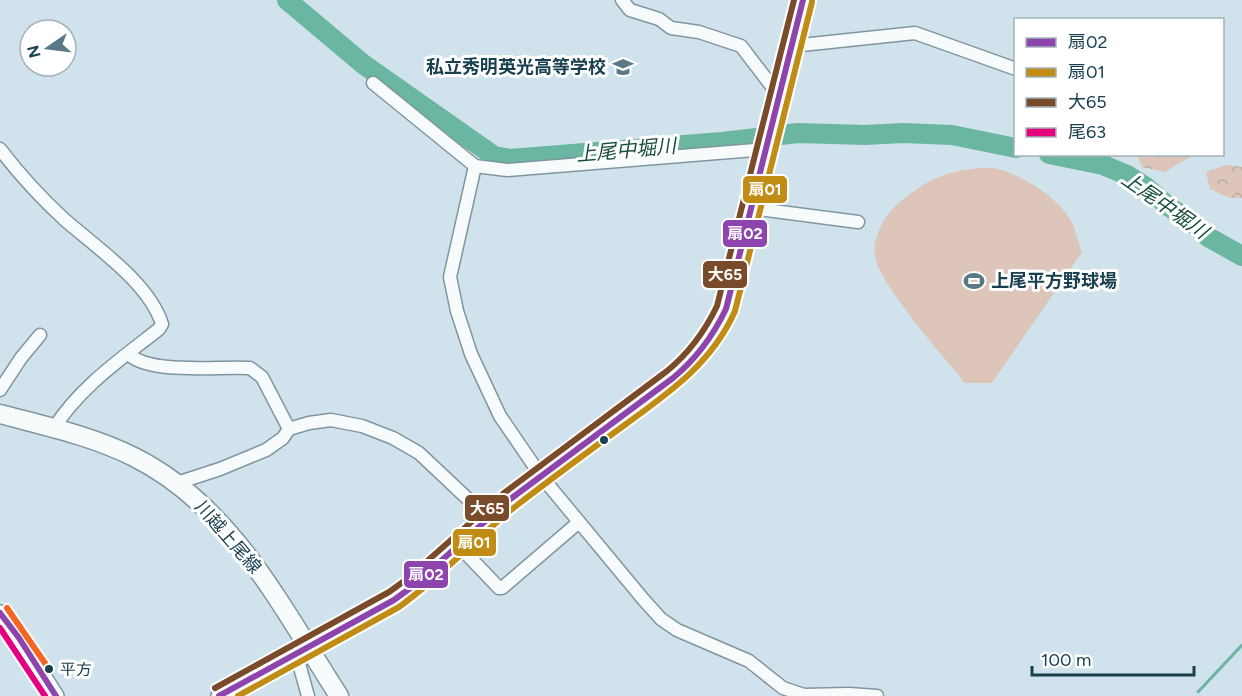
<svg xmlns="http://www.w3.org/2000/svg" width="1242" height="696" viewBox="0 0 1242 696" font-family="Figtree,'Noto Sans JP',sans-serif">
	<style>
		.forest { fill: url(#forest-crowns) }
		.garden { fill: #ddc5b9 }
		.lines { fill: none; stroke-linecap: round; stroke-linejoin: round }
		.stream { stroke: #6ab6a1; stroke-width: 3 }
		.river { stroke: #6ab6a1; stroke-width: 20 }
		.minor-casing { stroke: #7f96a0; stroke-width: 15 }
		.tertiary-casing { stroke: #7f96a0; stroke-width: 18 }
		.primary-casing { stroke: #7f96a0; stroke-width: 21 }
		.minor { stroke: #f8fbfc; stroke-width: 12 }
		.tertiary { stroke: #f8fbfc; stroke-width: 15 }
		.primary { stroke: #f8fbfc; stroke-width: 18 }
		.bus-1-casing { stroke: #fff; stroke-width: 10 }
		.bus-2-casing { stroke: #fff; stroke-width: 10 }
		.bus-3-casing { stroke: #fff; stroke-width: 10 }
		.bus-4-casing { stroke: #fff; stroke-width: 10 }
		.bus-5-casing { stroke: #fff; stroke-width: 10 }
		.bus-1 { stroke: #8e44ad; stroke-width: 6 }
		.bus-2 { stroke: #c08c14; stroke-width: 6 }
		.bus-3 { stroke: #7a4b2a; stroke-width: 6 }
		.bus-4 { stroke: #e5007d; stroke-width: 6 }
		.bus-5 { stroke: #f26522; stroke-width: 6 }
		.bus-dot { fill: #194050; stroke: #fff; stroke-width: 2 }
		.labels { text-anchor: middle; stroke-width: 6; stroke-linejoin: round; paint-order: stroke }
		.bus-label { font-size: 16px; fill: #194050; stroke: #fff; text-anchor: start }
		.poi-label { font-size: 18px; font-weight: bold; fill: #194050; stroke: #fff; text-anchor: end }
		.street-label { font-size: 18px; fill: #194050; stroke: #fff }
		.water-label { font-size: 20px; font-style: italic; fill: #174e3c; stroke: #fff }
		.line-badge { stroke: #fff; stroke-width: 2 }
		.badge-label { font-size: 16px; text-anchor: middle; font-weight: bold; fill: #fff }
	</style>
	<defs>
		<pattern id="forest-crowns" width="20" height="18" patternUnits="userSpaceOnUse" patternTransform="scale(1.5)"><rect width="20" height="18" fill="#ddc5b9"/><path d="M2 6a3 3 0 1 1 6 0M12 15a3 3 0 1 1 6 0" fill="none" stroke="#bdaaa1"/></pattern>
	</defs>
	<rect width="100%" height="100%" fill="#d0e3ec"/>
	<!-- forest -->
	<g class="forest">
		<polygon points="1137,155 1193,155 1165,172 1142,167"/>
		<polygon points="1226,165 1242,167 1242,198 1230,198 1210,189 1206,172"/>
	</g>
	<!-- garden -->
	<path class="garden" d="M 979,168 C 985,168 992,167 998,169 C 1022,175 1060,199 1071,221 C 1076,230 1078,242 1082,252 L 992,383 L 965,383 C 944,357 880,285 875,257 C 872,236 886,213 901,201 C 926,180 947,171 979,168 Z"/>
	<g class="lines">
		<!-- stream -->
		<polyline class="stream" points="1198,692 1242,645"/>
		<!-- river -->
		<g class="river">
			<polyline points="287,0 363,64 494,156 510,159 722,142 798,133 865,135 903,133 952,135 1016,148"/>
			<polyline points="1049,154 1103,165 1127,175 1146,187 1168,206 1192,222 1208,237 1242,256"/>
		</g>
		<!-- minor casing -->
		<g class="minor-casing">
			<g id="minor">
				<polyline points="622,0 630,10 659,19 671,28 699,32 741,46 780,97"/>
				<polyline points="792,46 915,33 1016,69"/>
				<polyline points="373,83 475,166 507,170 766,149"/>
				<path d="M 0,149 C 19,174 42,199 65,220 C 97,248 149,283 162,324 L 159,329 C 121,359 80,387 54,428"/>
				<polyline points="475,166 450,277 457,311 471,354 500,416 541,476 643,599 661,619 677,630 749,661 783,688 804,695 849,694 877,696"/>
				<polyline points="751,208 858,222"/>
				<path d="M 128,354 C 152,375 217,366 250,368 L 262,377 L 289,429"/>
				<polyline points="0,390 21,358 40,335"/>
				<polyline points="177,483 220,469 266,450 283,438 289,429 309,423 331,420 362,426 393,438 419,453 488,518"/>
				<polyline points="458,545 499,588 502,588 579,522"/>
				<polyline points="296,653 308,696"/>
			</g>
		</g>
		<!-- tertiary casing -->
		<g class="tertiary-casing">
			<g id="tertiary">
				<polyline points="0,613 19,638 56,696"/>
				<polyline points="219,696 307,647"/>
			</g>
		</g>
		<!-- primary casing -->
		<g class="primary-casing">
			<g id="primary">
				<path d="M 0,414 C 45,426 92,436 134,457 C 232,506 282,608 339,696"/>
				<path d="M 307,647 L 394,600 L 413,586 L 509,500 L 673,378 C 697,359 713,337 726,309 L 803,0"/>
			</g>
		</g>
		<!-- minor -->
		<use href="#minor" class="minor"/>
		<!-- tertiary -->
		<use href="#tertiary" class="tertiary"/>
		<!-- primary -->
		<use href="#primary" class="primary"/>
		<!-- bus-1 casing -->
		<g class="bus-1-casing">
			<g id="bus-1">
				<polyline points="0,613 19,638 56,696"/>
				<path d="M 219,696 L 394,600 L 413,586 L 509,500 L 673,378 C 696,359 713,336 726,309 L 803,0"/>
			</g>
		</g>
		<!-- bus-2 casing -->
		<g class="bus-2-casing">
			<path id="bus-2" d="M 238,696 L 399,607 C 441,577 476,538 516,506 C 552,478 589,451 626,424 C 670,392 712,363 735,311 L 812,2"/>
		</g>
		<!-- bus-3 casing -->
		<g class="bus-3-casing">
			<path id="bus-3" d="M 215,688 L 389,592 L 407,579 L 504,493 L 667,371 C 689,353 705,331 717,306 L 794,0"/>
		</g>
		<!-- bus-4 casing -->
		<g class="bus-4-casing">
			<polyline id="bus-4" points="0,628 45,696"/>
		</g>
		<!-- bus-5 casing -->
		<g class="bus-5-casing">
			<polyline id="bus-5" points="7,608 49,669"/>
		</g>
		<!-- bus-1 -->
		<use href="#bus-1" class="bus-1"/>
		<!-- bus-2 -->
		<use href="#bus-2" class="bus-2"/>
		<!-- bus-3 -->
		<use href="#bus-3" class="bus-3"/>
		<!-- bus-4 -->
		<use href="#bus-4" class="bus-4"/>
		<!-- bus-5 -->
		<use href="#bus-5" class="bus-5"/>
	</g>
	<!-- icons -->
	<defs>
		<g id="school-bare" transform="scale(1.62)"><path d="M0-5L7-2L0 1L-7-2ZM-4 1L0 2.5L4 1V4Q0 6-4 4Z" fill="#597987" stroke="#fff" stroke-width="2.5" paint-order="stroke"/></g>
		<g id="stadium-bare" transform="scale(1.62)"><path d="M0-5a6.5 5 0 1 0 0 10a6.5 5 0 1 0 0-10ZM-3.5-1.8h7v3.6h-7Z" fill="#597987" stroke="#fff" stroke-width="2.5" paint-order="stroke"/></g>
	</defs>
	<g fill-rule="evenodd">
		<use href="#school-bare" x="623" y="67"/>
		<use href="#stadium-bare" x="974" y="281"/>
	</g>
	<!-- markers -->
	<g class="bus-dot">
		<circle cx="604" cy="440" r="5"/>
		<circle cx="49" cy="669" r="5"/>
	</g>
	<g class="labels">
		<!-- bus labels -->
		<g class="bus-label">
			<text x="60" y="675">平方</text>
		</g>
		<!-- poi labels -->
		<g class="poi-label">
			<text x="606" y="73">私立秀明英光高等学校</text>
			<text x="991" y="287" text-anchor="start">上尾平方野球場</text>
		</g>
		<!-- street labels -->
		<g class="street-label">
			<text transform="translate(228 537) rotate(49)" y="6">川越上尾線</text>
		</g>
		<!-- water labels -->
		<g class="water-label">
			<text transform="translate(626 150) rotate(-5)" y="7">上尾中堀川</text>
			<text transform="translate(1165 205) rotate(35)" y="7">上尾中堀川</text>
		</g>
	</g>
	<g class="line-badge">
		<rect x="742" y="175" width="46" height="29" rx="6" fill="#c08c14"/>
		<rect x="722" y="219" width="46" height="29" rx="6" fill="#8e44ad"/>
		<rect x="702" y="260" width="46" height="29" rx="6" fill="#7a4b2a"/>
		<rect x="464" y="494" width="46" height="28" rx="6" fill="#7a4b2a"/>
		<rect x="452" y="528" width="45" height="29" rx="6" fill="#c08c14"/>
		<rect x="403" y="560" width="46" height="29" rx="6" fill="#8e44ad"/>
	</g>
	<g class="badge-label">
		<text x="765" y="195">扇01</text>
		<text x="745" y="239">扇02</text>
		<text x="725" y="280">大65</text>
		<text x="487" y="514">大65</text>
		<text x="474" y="548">扇01</text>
		<text x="426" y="580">扇02</text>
	</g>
	<!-- legend -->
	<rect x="1014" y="18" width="210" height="138" fill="#ffffff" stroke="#a3b3b9" stroke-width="1.5"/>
	<rect x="1026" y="38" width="30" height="9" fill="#8e44ad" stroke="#a3b3b9" stroke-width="1.5"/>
	<text x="1068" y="48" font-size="18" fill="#194050">扇02</text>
	<rect x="1026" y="68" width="30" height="9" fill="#c08c14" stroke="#a3b3b9" stroke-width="1.5"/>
	<text x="1068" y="78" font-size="18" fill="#194050">扇01</text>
	<rect x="1026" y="98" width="30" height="9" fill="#7a4b2a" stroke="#a3b3b9" stroke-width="1.5"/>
	<text x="1068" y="108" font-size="18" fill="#194050">大65</text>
	<rect x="1026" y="128" width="30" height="9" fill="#e5007d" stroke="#a3b3b9" stroke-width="1.5"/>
	<text x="1068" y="138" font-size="18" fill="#194050">尾63</text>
	<!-- north arrow -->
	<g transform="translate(48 48) rotate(256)"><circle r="28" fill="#ffffff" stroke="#a3b3b9" stroke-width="1.5"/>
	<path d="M0-4.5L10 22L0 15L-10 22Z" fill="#597987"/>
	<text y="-9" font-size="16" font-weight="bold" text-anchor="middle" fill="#194050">N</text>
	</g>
	<!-- scale -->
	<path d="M1032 666v9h162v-9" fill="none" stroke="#194050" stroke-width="3"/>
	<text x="1041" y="666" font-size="18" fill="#194050" stroke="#ffffff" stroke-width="4.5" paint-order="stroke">100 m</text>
</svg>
